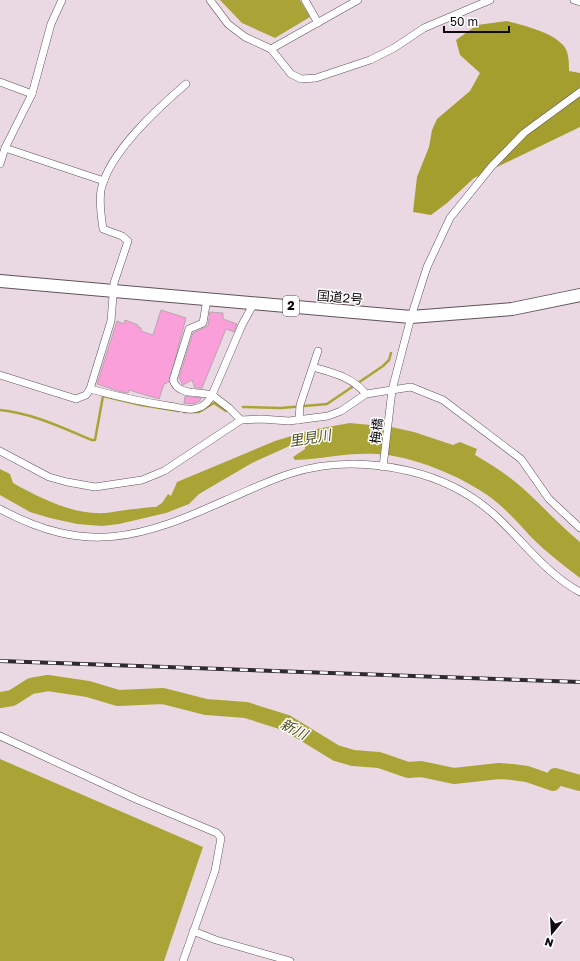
<svg xmlns="http://www.w3.org/2000/svg" width="580" height="961" viewBox="0 0 580 961" font-family="'Golos Text','Noto Sans JP',sans-serif">
	<style>
		.forest { fill: #a49e2f }
		.water { fill: #aaa436 }
		.lines { fill: none; stroke-linecap: round; stroke-linejoin: round }
		.stream { stroke: #aaa436; stroke-width: 2.5 }
		.river { stroke: #aaa436; stroke-width: 16 }
		.building { fill: #fa9fda; stroke: #b6a6af }
		.minor-casing { stroke: #60525b; stroke-width: 8 }
		.trunk-casing { stroke: #60525b; stroke-width: 14 }
		.minor { stroke: #fff; stroke-width: 7 }
		.trunk { stroke: #fff; stroke-width: 12 }
		.rail-casing { stroke: #30292d; stroke-width: 4 }
		.rail { stroke: #fff; stroke-width: 2.5; stroke-dasharray: 8; stroke-linecap: butt }
		.labels { text-anchor: middle; stroke-width: 3; stroke-linejoin: round; paint-order: stroke }
		.shield { fill: #fff; stroke: #575456; stroke-width: 1 }
		.shield-label { font-size: 12px; font-weight: bold; fill: #0f0a0d }
		.street-label { font-size: 13px; fill: #0f0a0d; stroke: #fff }
		.water-label { font-size: 14px; font-style: italic; fill: #4e4b1f; stroke: #fff }
	</style>
	<rect width="100%" height="100%" fill="#ead9e3"/>
	<!-- forest -->
	<path class="forest" d="M 507,21 C 524,26 549,31 562,44 C 569,50 569,62 569,71 L 580,73 L 580,127 L 474,178 L 447,203 L 431,215 L 413,212 L 417,177 L 429,147 L 432,130 L 437,119 L 470,91 L 480,73 L 460,55 L 456,40 L 477,25 Z"/>
	<!-- water -->
	<g class="water">
		<polygon points="220,0 300,0 310,17 275,38 242,23"/>
		<path d="M 350,423 L 391,427 L 414,432 L 453,445 L 460,442 L 477,449 L 475,455 C 490,464 505,473 519,485 C 540,503 558,524 580,542 L 580,578 C 563,565 546,552 531,537 C 518,523 505,508 490,497 C 461,476 413,456 377,454 C 349,452 323,459 295,460 L 293,457 L 305,449 L 305,443 L 294,444 L 252,463 L 199,494 L 189,504 L 166,513 L 119,524 L 102,526 L 77,524 L 50,518 L 30,512 L 0,495 L 0,469 L 10,474 L 13,483 C 40,498 73,515 105,513 C 114,512 152,506 156,507 L 162,503 L 168,494 L 171,496 L 177,482 L 275,441 L 311,430 Z"/>
		<polygon points="0,759 203,847 164,961 0,961"/>
	</g>
	<g class="lines">
		<!-- stream -->
		<g class="stream">
			<polyline points="243,407 281,408 327,404 383,366 389,360 391,353"/>
			<path d="M 0,410 C 32,413 63,428 92,440 L 95,440 L 103,396 L 141,405 L 179,411"/>
			<polyline points="184,412 199,412 214,403 226,411"/>
		</g>
		<!-- river -->
		<polyline class="river" points="0,700 12,698 31,686 48,683 88,689 118,698 163,696 206,707 246,710 287,723 336,753 353,758 379,760 408,770 421,769 454,776 499,771 512,772 527,774 553,783 555,776 580,783"/>
	</g>
	<!-- building -->
	<g class="building">
		<polygon points="161,310 186,318 169,382 164,384 159,399 129,390 128,393 121,392 97,384 117,321 124,324 125,320 138,325 138,327 141,328 141,331 153,335"/>
		<polygon points="210,312 223,313 223,319 237,324 234,332 226,329 202,388 195,388 192,380 183,385 179,378 193,333 208,326"/>
		<polygon points="185,396 201,398 200,401 193,404 184,403"/>
	</g>
	<g class="lines">
		<!-- minor casing -->
		<g class="minor-casing">
			<g id="minor">
				<polyline points="210,0 228,24 245,37 271,49 291,74 301,79 316,78 370,60 394,48 424,28 490,0"/>
				<polyline points="305,0 318,23"/>
				<polyline points="574,0 580,2"/>
				<polyline points="271,49 358,0"/>
				<polyline points="0,82 32,94"/>
				<polyline points="5,148 104,181"/>
				<polyline points="0,164 5,148 32,94 51,24 62,0"/>
				<path d="M 207,299 L 203,323 L 189,329 L 173,380 C 178,396 198,391 212,395 L 242,325 L 254,303"/>
				<path d="M 313,367 C 334,373 352,377 366,394"/>
				<path d="M 0,375 L 76,399 L 86,395 L 90,389 L 111,321 L 114,283 L 128,241 L 122,236 L 103,229 C 101,216 99,202 101,190 C 109,152 158,108 186,84"/>
				<path d="M 90,389 C 116,396 142,402 169,406 C 177,407 185,410 193,409 C 202,408 208,403 212,395 L 229,408 L 241,420"/>
				<polyline points="299,420 300,405 318,351"/>
				<polyline points="0,451 49,477 67,482 95,487 142,480 164,471 241,420 261,419 289,421 328,416 341,411 366,394 411,387 443,400 521,459 549,499 580,528"/>
				<polyline points="383,467 392,390 411,317 427,267 450,218 491,167 524,133 580,92"/>
				<path d="M 0,509 C 87,556 142,538 226,500 C 248,491 269,480 292,473 C 329,461 371,462 409,471 C 443,479 474,495 499,519 C 525,544 548,575 580,592"/>
				<polyline points="0,736 136,799 217,833 221,838 215,871 183,961"/>
				<polyline points="193,931 216,940 290,961"/>
			</g>
		</g>
		<!-- trunk casing -->
		<g class="trunk-casing">
			<polyline id="trunk" points="0,281 411,317 512,309 580,295"/>
		</g>
		<!-- minor -->
		<use href="#minor" class="minor"/>
		<!-- trunk -->
		<use href="#trunk" class="trunk"/>
		<!-- rail casing -->
		<g class="rail-casing">
			<polyline id="rail" points="0,661 580,682"/>
		</g>
		<!-- rail -->
		<use href="#rail" class="rail"/>
	</g>
	<g class="labels">
		<!-- shield labels -->
		<rect class="shield" x="283" y="296" width="16" height="20" rx="3"/>
		<g class="shield-label">
			<text x="291" y="310">2</text>
		</g>
		<!-- street labels -->
		<g class="street-label">
			<text transform="translate(340 297) rotate(5)" y="5">国道2号</text>
			<text transform="translate(376 431) rotate(-83)" y="5">梅橋</text>
		</g>
		<!-- water labels -->
		<g class="water-label">
			<text transform="translate(310 438) rotate(-9)" y="5">里見川</text>
			<text transform="translate(294 729) rotate(27)" y="5">新川</text>
		</g>
	</g>
	<!-- north arrow -->
	<g transform="translate(552 933) rotate(198)" stroke="#ffffff" stroke-width="3" paint-order="stroke">
	<path d="M0-3L7 15L0 10L-7 15Z" fill="#0f0a0d"/>
	<text y="-6" font-size="11" font-weight="bold" text-anchor="middle" fill="#0f0a0d">N</text>
	</g>
	<!-- scale -->
	<path d="M444 26v6h65v-6" fill="none" stroke="#0f0a0d" stroke-width="2"/>
	<text x="450" y="26" font-size="12" fill="#0f0a0d" stroke="#ffffff" stroke-width="3" paint-order="stroke">50 m</text>
</svg>
